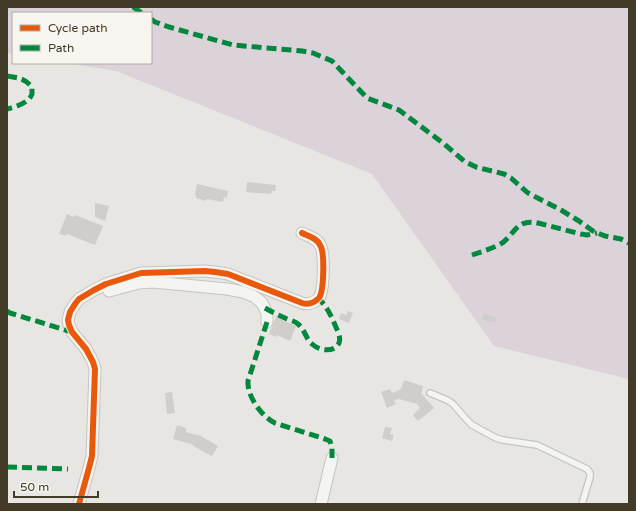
<svg xmlns="http://www.w3.org/2000/svg" width="636" height="511" viewBox="0 0 636 511" font-family="'Varela Round',sans-serif">
	<style>
		.green { fill: #dbd2da }
		.building { fill: #d0ceca }
		.lines { fill: none; stroke-linecap: round; stroke-linejoin: round }
		.service-casing { stroke: #c6c4c0; stroke-width: 8 }
		.minor-casing { stroke: #c6c4c0; stroke-width: 13 }
		.service { stroke: #f4f4f2; stroke-width: 5.5 }
		.minor { stroke: #f4f4f2; stroke-width: 11 }
		.quiet { stroke: #00873e; stroke-width: 5; stroke-dasharray: 10 5; stroke-linecap: butt }
		.cycleway-casing { stroke: #f7f5f0; stroke-width: 8 }
		.cycleway { stroke: #e8590c; stroke-width: 6 }
	</style>
	<rect width="100%" height="100%" fill="#e8e6e2"/>
	<!-- green -->
	<polygon class="green" points="7,7 629,7 629,379 494,346 372,174 116,71 66,63 151,63 151,13 13,13 13,54 7,53"/>
	<!-- building -->
	<g class="building">
		<polygon points="247,182 276,185 275,191 272,191 271,194 246,192"/>
		<polygon points="197,184 228,191 227,198 224,197 223,202 207,199 206,201 196,198 196,196 195,195"/>
		<polygon points="95,203 109,206 105,221 95,217"/>
		<polygon points="67,214 74,217 75,215 103,226 95,245 67,234 66,236 59,234"/>
		<polygon points="348,311 353,313 349,323 339,319 341,313 346,315"/>
		<polygon points="484,313 497,318 495,323 482,319"/>
		<polygon points="276,317 296,326 290,341 277,335 276,337 269,334"/>
		<polygon points="404,380 423,386 421,393 434,408 418,421 413,415 420,408 417,404 399,399 394,400 396,404 387,408 381,392 390,389 392,393 401,389"/>
		<polygon points="172,392 175,413 167,414 165,393"/>
		<polygon points="177,425 186,428 186,432 201,436 218,446 212,456 193,446 194,445 173,439"/>
		<polygon points="385,427 392,428 390,434 394,435 392,441 382,438"/>
	</g>
	<g class="lines">
		<!-- service casing -->
		<g class="service-casing">
			<polyline id="service" points="430,393 447,400 453,404 466,419 472,425 496,438 503,440 537,445 587,469 590,473 590,477 582,504"/>
		</g>
		<!-- minor casing -->
		<g class="minor-casing">
			<g id="minor">
				<polyline points="109,291 139,283 153,282 227,289 243,292 255,297 262,303 267,313 267,322"/>
				<path d="M 79,504 L 89,468 L 92,456 L 95,369 L 93,362 L 86,349 L 72,332 L 69,325 L 68,320 L 70,312 L 75,304 L 79,299 L 94,290 L 106,284 L 141,273 L 205,271 L 215,272 L 228,274 L 302,303 C 308,305 314,303 319,298 C 324,291 325,252 320,245 C 317,238 308,236 302,233"/>
				<polyline points="321,504 332,458"/>
			</g>
		</g>
		<!-- service -->
		<use href="#service" class="service"/>
		<!-- minor -->
		<use href="#minor" class="minor"/>
		<!-- quiet -->
		<g class="quiet">
			<polyline points="133,7 142,13"/>
			<polyline points="151,19 155,22 169,27 233,45 302,51 313,53 332,61 367,98 399,110 443,143 464,161 476,167 504,174 511,178 528,193 561,210 579,221 593,231 605,236 621,239 629,243"/>
			<path d="M 7,76 C 19,78 24,78 32,87 C 32,88 32,93 32,94 C 29,103 15,107 7,109"/>
			<path d="M 472,255 C 481,252 490,249 499,245 C 515,236 515,218 538,223 L 581,234 L 587,235 L 597,233"/>
			<path d="M 265,308 C 272,312 278,315 285,318 C 289,320 295,321 298,324 C 305,330 306,339 312,344 C 324,355 346,350 338,332 C 333,320 328,307 318,298"/>
			<polyline points="7,311 10,313 72,332"/>
			<path d="M 267,322 L 248,381 C 247,396 261,416 275,423 L 325,439 L 330,441 L 332,448 L 332,458"/>
			<polyline points="7,467 68,469"/>
		</g>
		<!-- cycleway casing -->
		<g class="cycleway-casing">
			<path id="cycleway" d="M 79,504 L 89,468 L 92,456 L 95,369 L 93,362 L 86,349 L 72,332 L 69,325 L 68,320 L 70,312 L 75,304 L 79,299 L 94,290 L 106,284 L 141,273 L 205,271 L 215,272 L 228,274 L 302,303 C 308,305 314,303 319,298 C 324,291 325,252 320,245 C 317,238 308,236 302,233"/>
		</g>
		<!-- cycleway -->
		<use href="#cycleway" class="cycleway"/>
	</g>
	<!-- border -->
	<rect width="636" height="511" fill="none" stroke="#423b28" stroke-width="16"/>
	<!-- legend -->
	<rect x="12" y="12" width="140" height="52" fill="#f7f5f0" stroke="#afaba0"/>
	<rect x="20" y="25" width="20" height="6" fill="#e8590c" stroke="#afaba0"/>
	<text x="48" y="32" font-size="12" fill="#423b28">Cycle path</text>
	<rect x="20" y="45" width="20" height="6" fill="#00873e" stroke="#afaba0"/>
	<text x="48" y="52" font-size="12" fill="#423b28">Path</text>
	<!-- scale -->
	<path d="M14 491v6h84v-6" fill="none" stroke="#423b28" stroke-width="2"/>
	<text x="20" y="491" font-size="12" fill="#423b28" stroke="#f7f5f0" stroke-width="3" paint-order="stroke">50 m</text>
</svg>
